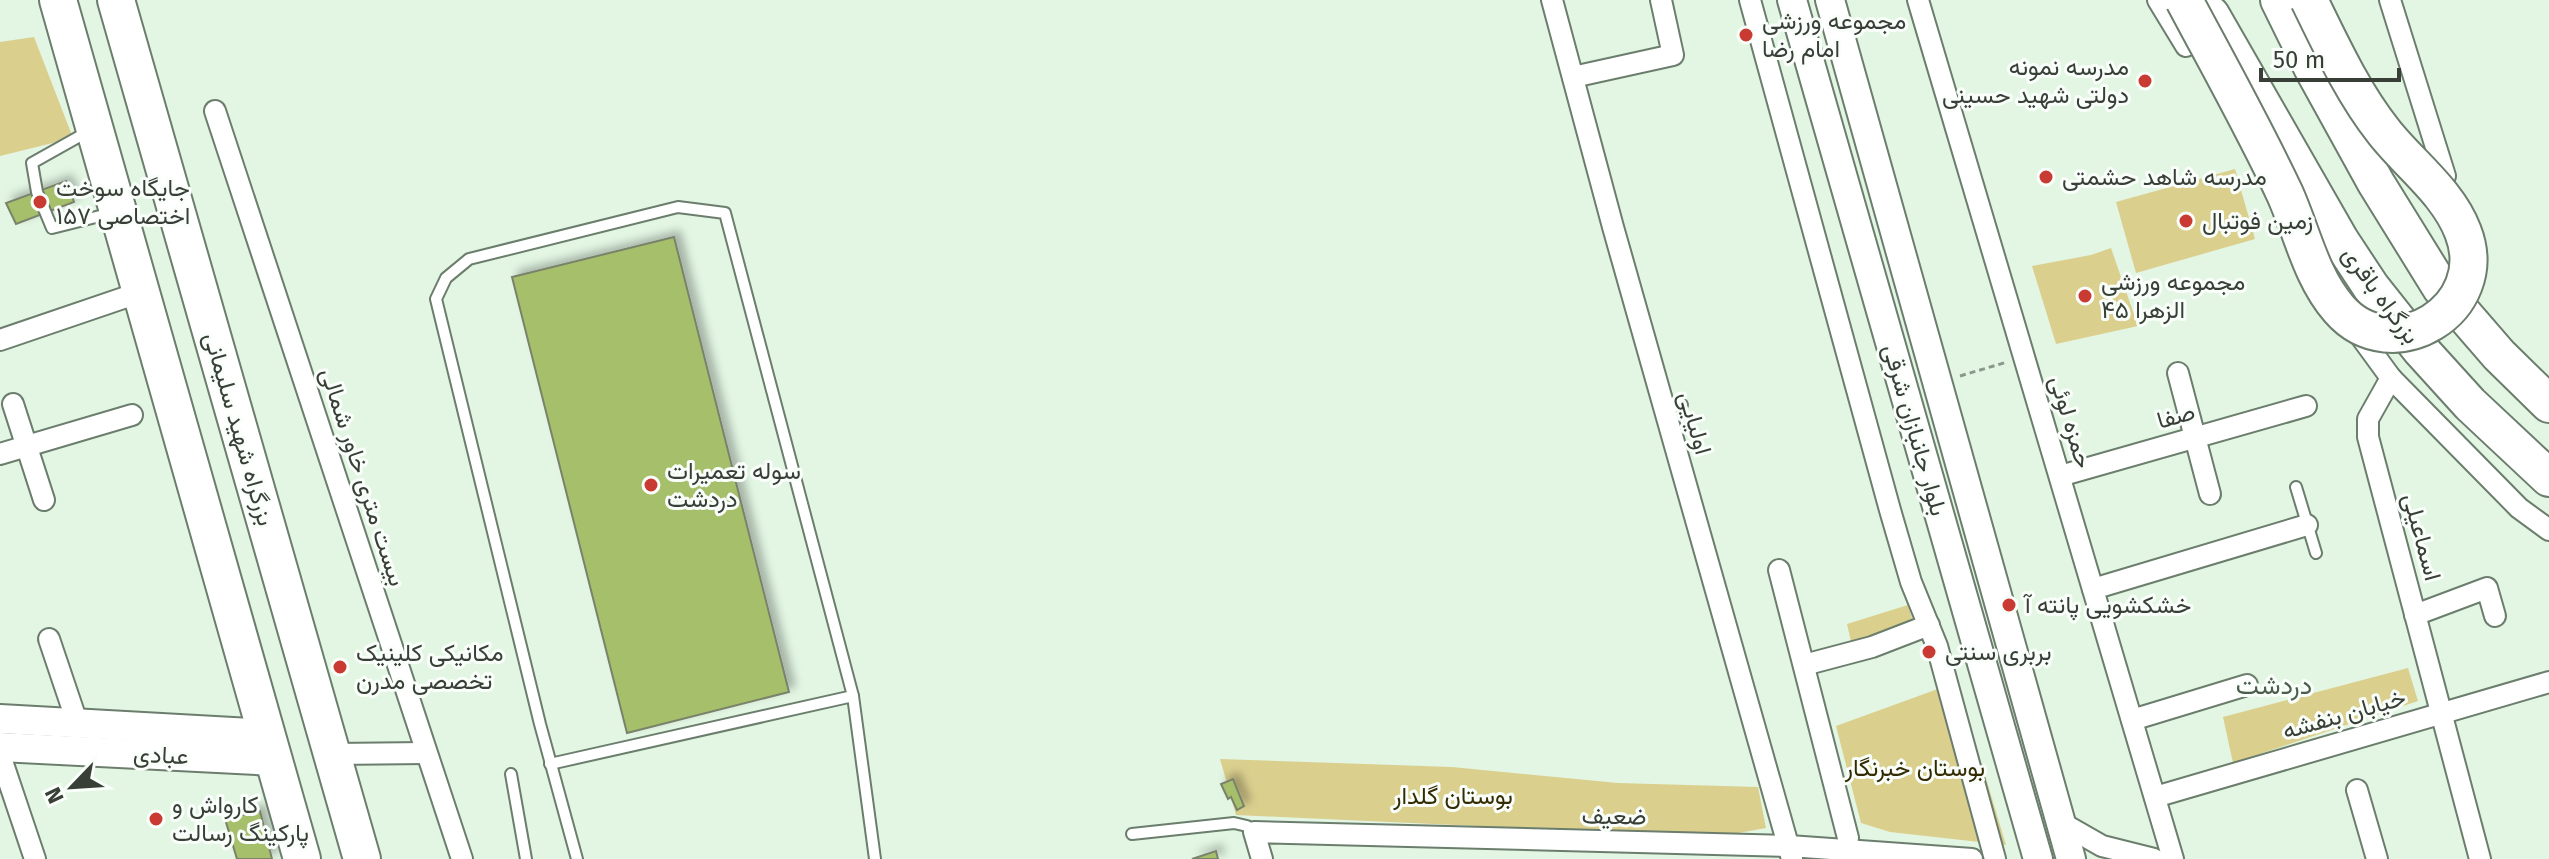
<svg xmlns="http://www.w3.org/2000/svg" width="2549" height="859" viewBox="0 0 2549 859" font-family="'Fira Sans',Vazirmatn,sans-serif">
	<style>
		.green { fill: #dbcf8e }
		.building { fill: #a5bf6a; stroke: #7a826c; stroke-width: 2; filter: url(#shadow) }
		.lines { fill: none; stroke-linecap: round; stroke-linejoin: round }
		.lane-casing { stroke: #6b7d6c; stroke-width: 14 }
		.street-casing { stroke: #6b7d6c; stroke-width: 24 }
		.secondary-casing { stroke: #6b7d6c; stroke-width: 32 }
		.highway-casing { stroke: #6b7d6c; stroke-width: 40 }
		.path { stroke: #8b998c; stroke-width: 3; stroke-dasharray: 6 4; stroke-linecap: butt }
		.lane { stroke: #fff; stroke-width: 10 }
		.street { stroke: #fff; stroke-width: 20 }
		.secondary { stroke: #fff; stroke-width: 28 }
		.highway { stroke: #fff; stroke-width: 36 }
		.highway-bridge-casing { stroke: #6b7d6c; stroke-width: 40; stroke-linecap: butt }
		.highway-bridge { stroke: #fff; stroke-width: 36 }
		.poi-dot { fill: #c83a32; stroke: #fafefa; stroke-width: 3 }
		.labels { text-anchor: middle; stroke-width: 6; stroke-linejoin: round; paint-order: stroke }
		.poi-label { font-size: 24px; fill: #373f37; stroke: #fafefa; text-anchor: start }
		.street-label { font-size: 24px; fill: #373f37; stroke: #fafefa }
		.park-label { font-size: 24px; fill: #332b02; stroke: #fafefa }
		.neighbourhood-label { font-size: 26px; fill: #4b5d4c; stroke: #fafefa }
	</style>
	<defs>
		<filter id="shadow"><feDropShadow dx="6" dy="-6" stdDeviation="4" flood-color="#0004"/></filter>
	</defs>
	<rect width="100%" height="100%" fill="#e2f6e3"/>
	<!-- green -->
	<g class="green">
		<polygon points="34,37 73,138 0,156 0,42"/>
		<polygon points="2235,169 2255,239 2136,273 2116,202"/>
		<polygon points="2111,248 2138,326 2056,344 2032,266 2091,255"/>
		<polygon points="1908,605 1914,625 1852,646 1847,624"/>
		<polygon points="2408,668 2418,701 2233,763 2223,717"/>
		<polygon points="1957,682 2006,845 1890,832 1861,823 1836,726"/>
		<polygon points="1220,759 1452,767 1618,783 1758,787 1766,828 1716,837 1236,815"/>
	</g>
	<!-- building -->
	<g class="building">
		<polygon points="66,181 74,202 16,224 6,203"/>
		<polygon points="674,237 789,692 627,733 512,277"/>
		<polygon points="1233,779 1244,806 1237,810 1231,797 1228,799 1221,784"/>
		<polygon points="260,811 272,859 237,859 225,819"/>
		<polygon points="1216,851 1218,859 1192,859"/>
	</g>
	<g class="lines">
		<!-- lane casing -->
		<g class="lane-casing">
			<g id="lane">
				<polyline points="89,131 32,163 37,192 52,228 112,213"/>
				<polyline points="1664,409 1682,405"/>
				<polyline points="2296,487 2316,553"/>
				<polyline points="550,764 853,696"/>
				<polyline points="511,774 526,859"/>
				<polyline points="1132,834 1234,823 1247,826 1254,832"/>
				<polyline points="577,859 540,724 436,299 446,278 469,259 678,207 725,213 853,696 875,859"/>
			</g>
		</g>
		<!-- street casing -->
		<g class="street-casing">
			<g id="street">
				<polyline points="1552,0 1613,227 1792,859"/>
				<polyline points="1750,0 1890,510 1911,582 1937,646 1995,859"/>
				<polyline points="1918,0 2173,859"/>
				<polyline points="2158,0 2186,46"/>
				<polyline points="2390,0 2445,176"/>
				<polyline points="1573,77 1673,55 1661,0"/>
				<polyline points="215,111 462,859"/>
				<polyline points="2353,326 2391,378 2519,508 2549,530"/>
				<polyline points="0,340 141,292"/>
				<polyline points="2178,373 2210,494"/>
				<polyline points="2391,378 2368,419 2368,437 2480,859"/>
				<polyline points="13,404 44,500"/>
				<polyline points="0,454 132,415"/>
				<polyline points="2060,476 2306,406"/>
				<polyline points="1779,570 1848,838"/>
				<polyline points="2093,589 2307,525"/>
				<polyline points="2415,615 2487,588 2495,616"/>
				<polyline points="49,639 77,722"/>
				<polyline points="1804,665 1872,647 1929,625"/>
				<polyline points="2132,720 2247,685"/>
				<polyline points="333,754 426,753"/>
				<polyline points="0,755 35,859"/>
				<polyline points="2357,790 2377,859"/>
				<polyline points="2155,797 2549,682"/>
				<polyline points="2060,822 2102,846 2154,859"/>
				<polyline points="1262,859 1254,832 1789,846 1972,859"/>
			</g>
		</g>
		<!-- secondary casing -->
		<g class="secondary-casing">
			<g id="secondary">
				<polyline points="1792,0 2038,859"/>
				<polyline points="1830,0 2071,859"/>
				<polyline points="0,719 268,734"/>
				<polyline points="0,747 275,761"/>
			</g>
		</g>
		<!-- highway casing -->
		<g class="highway-casing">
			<g id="highway">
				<polyline points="58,0 302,859"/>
				<polyline points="116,0 362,859"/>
				<polyline points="2279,0 2312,67 2376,183 2441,288 2499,355 2549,404"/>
				<polyline points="2211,15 2340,240 2371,287 2421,350 2470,404 2549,478"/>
			</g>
		</g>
		<!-- path -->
		<polyline class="path" points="1960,376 2007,362"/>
		<!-- lane -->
		<use href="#lane" class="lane"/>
		<!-- street -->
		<use href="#street" class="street"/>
		<!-- secondary -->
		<use href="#secondary" class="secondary"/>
		<!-- highway -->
		<use href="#highway" class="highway"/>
		<!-- highway-bridge casing -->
		<g class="highway-bridge-casing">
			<path id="highway-bridge" d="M 2184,0 C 2218,64 2254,128 2285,194 C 2302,232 2311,277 2339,309 C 2392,370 2493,309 2463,232 C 2448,192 2409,164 2384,132 C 2353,93 2331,45 2309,0"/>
		</g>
		<!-- highway-bridge -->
		<use href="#highway-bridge" class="highway-bridge"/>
	</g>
	<!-- markers -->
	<g class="poi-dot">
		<circle cx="1746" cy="35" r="8"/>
		<circle cx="2145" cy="81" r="8"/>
		<circle cx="2046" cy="177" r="8"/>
		<circle cx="40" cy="202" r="8"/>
		<circle cx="2186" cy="221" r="8"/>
		<circle cx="2085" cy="296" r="8"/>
		<circle cx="651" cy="485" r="8"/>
		<circle cx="2009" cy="605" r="8"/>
		<circle cx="1929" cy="652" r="8"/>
		<circle cx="340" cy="667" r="8"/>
		<circle cx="156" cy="819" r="8"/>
	</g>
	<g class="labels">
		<!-- poi labels -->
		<g class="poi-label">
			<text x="1762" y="29">مجموعه ورزشی<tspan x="1762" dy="28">امام رضا</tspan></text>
			<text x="2129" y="75" text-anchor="end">مدرسه نمونه<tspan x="2129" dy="28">دولتی شهید حسینی</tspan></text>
			<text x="2062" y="185">مدرسه شاهد حشمتی</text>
			<text x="56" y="196">جایگاه سوخت<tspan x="56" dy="28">اختصاصی ۱۵۷</tspan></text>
			<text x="2202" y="229">زمین فوتبال</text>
			<text x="2101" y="290">مجموعه ورزشی<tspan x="2101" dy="28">الزهرا ۴۵</tspan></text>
			<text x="667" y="479">سوله تعمیرات<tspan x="667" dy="28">دردشت</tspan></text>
			<text x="2025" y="613">خشکشویی پانته آ</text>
			<text x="1945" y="660">بربری سنتی</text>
			<text x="356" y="661">مکانیکی کلینیک<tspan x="356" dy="28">تخصصی مدرن</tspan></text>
			<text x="172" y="813">کارواش و<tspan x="172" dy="28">پارکینگ رسالت</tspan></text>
		</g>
		<!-- street labels -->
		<g class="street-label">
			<text transform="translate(2381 295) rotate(54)" y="8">بزرگراه باقری</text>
			<text transform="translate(2176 416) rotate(-16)" y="8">صفا</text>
			<text transform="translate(2071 422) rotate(73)" y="8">حمزه لوئی</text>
			<text transform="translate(1695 423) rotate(74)" y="8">اولیایی</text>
			<text transform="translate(239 429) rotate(74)" y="8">بزرگراه شهید سلیمانی</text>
			<text transform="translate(1915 430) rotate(74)" y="8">بلوار جانبازان شرقی</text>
			<text transform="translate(363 477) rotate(72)" y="8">بیست متری خاور شمالی</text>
			<text transform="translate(2422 537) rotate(75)" y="8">اسماعیلی</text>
			<text transform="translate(2344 714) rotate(-16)" y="8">خیابان بنفشه</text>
			<text transform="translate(161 755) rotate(3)" y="8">عبادی</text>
			<text transform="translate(1614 816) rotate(1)" y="8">ضعیف</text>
		</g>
		<!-- park labels -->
		<g class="park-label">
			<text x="1915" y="776">بوستان خبرنگار</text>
			<text x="1453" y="804">بوستان گلدار</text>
		</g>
		<!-- neighbourhood labels -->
		<g class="neighbourhood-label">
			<text x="2274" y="694">دردشت</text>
		</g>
	</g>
	<!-- north arrow -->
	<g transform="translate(72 787) rotate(245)" stroke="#fafefa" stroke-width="6" paint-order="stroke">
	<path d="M0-6L14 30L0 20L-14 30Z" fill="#373f37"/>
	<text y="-12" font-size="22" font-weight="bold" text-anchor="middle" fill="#373f37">N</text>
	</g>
	<!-- scale -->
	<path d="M2261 68v12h138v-12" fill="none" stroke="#373f37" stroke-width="4"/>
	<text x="2273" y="68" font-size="24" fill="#373f37" stroke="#fafefa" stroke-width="6" paint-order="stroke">50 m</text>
</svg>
